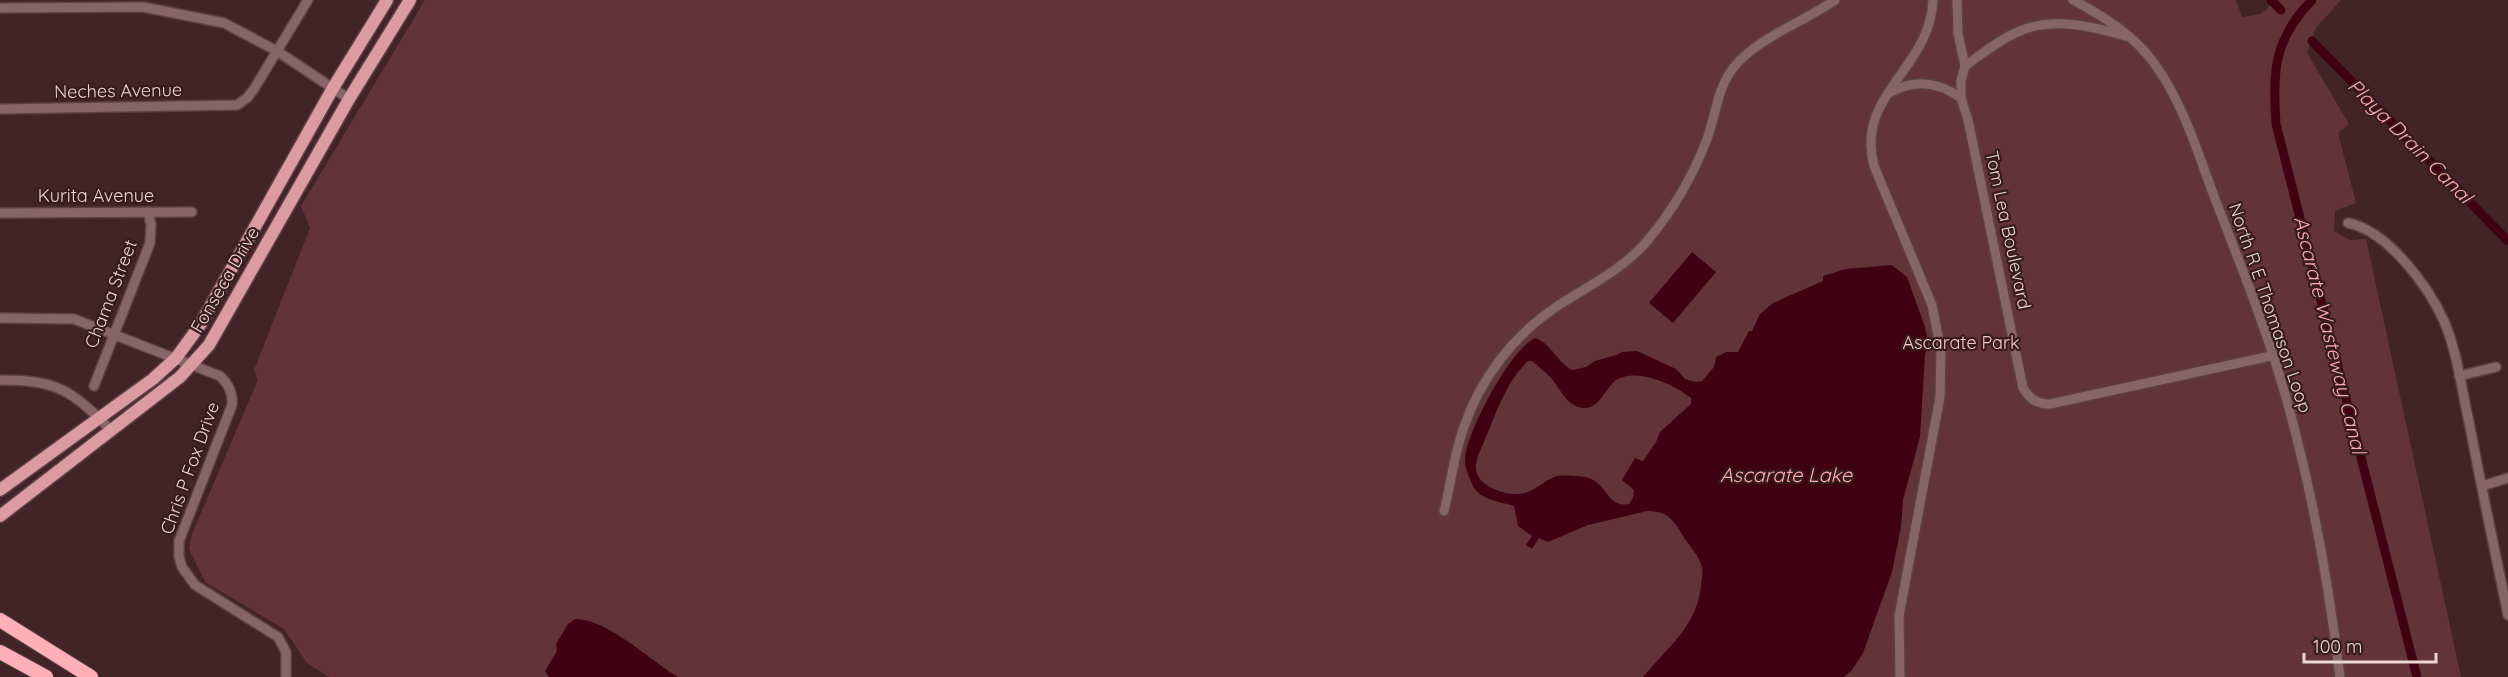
<svg xmlns="http://www.w3.org/2000/svg" width="2508" height="677" viewBox="0 0 2508 677" font-family="Quicksand,sans-serif">
	<style>
		.green { fill: #62343a }
		.water { fill: #400112; fill-rule: evenodd }
		.lines { fill: none; stroke-linecap: round; stroke-linejoin: round }
		.canal { stroke: #400112; stroke-width: 9 }
		.minor-casing { stroke: #5d4044; stroke-width: 12 }
		.major-casing { stroke: #5d4044; stroke-width: 15 }
		.highway-casing { stroke: #5d4044; stroke-width: 16 }
		.minor { stroke: #866568; stroke-width: 9 }
		.major { stroke: #dc9aa1; stroke-width: 12 }
		.highway { stroke: #ffafb7; stroke-width: 14 }
		.labels { text-anchor: middle; stroke-width: 4.5; stroke-linejoin: round; paint-order: stroke }
		.street-label { font-size: 18px; fill: #ead6d7; stroke: #381b1e }
		.park-label { font-size: 18px; fill: #f5cacd; stroke: #381b1e }
		.water-label { font-size: 20px; font-style: italic; fill: #feabb3; stroke: #381b1e }
	</style>
	<rect width="100%" height="100%" fill="#422428"/>
	<!-- green -->
	<polygon class="green" points="425,0 2236,0 2242,17 2261,14 2276,0 2341,0 2315,29 2307,53 2349,124 2338,133 2356,203 2335,211 2334,231 2350,240 2366,239 2461,677 329,677 307,663 284,629 205,582 189,549 192,534 258,380 254,370 310,228 301,206"/>
	<!-- water -->
	<g class="water">
		<polygon points="1692,252 1716,272 1673,323 1649,303"/>
		<path d="M 1892,265 L 1907,277 L 1925,327 L 1928,344 L 1925,355 L 1920,437 L 1903,500 L 1901,527 L 1892,572 L 1863,653 L 1852,670 L 1844,677 L 1643,677 C 1667,648 1698,625 1701,585 C 1702,578 1704,569 1700,562 C 1697,554 1690,546 1685,539 C 1674,521 1669,511 1647,511 L 1588,525 L 1548,542 L 1539,538 L 1532,549 L 1526,545 L 1532,536 L 1518,526 L 1514,506 C 1501,502 1480,500 1473,486 C 1471,481 1465,469 1465,461 C 1465,434 1510,350 1535,338 C 1551,343 1557,362 1572,370 L 1586,367 L 1595,361 L 1616,355 L 1622,352 L 1637,351 L 1676,369 L 1685,379 L 1696,382 L 1702,381 L 1714,367 L 1716,357 L 1726,352 L 1738,352 L 1749,331 L 1752,331 L 1760,314 L 1773,303 L 1823,281 L 1823,276 L 1846,269 ZM 1528,361 L 1532,361 C 1538,366 1544,371 1550,377 C 1558,385 1563,399 1574,405 C 1599,418 1604,386 1618,379 C 1639,368 1675,385 1691,398 L 1691,404 L 1660,432 L 1656,442 L 1643,461 L 1635,458 L 1622,480 L 1634,490 L 1633,498 L 1629,504 C 1605,508 1609,482 1585,477 C 1578,476 1564,475 1557,476 C 1545,479 1534,493 1520,494 C 1503,495 1473,485 1476,464 C 1477,456 1481,449 1484,442 C 1495,416 1506,381 1528,361 Z"/>
		<path d="M 575,619 C 606,618 651,661 678,677 L 549,677 L 545,671 L 557,651 L 556,644 L 568,624 Z"/>
	</g>
	<g class="lines">
		<!-- canal -->
		<g class="canal">
			<polyline points="2271,0 2281,10"/>
			<path d="M 2312,0 C 2273,40 2273,71 2276,124 L 2417,677"/>
			<polyline points="2312,41 2508,241"/>
		</g>
		<!-- minor casing -->
		<g class="minor-casing">
			<g id="minor">
				<path d="M 1957,0 L 1958,34 L 1965,66 L 1961,81 L 1961,98 L 1968,120 L 2023,388 C 2030,399 2036,404 2050,404 L 2271,356"/>
				<path d="M 2073,0 C 2103,16 2134,35 2154,63 C 2184,104 2199,157 2217,204 C 2246,278 2276,354 2295,431 C 2316,512 2330,594 2340,677"/>
				<polyline points="0,8 143,7 224,23 277,51 349,99"/>
				<path d="M 1965,66 C 1982,54 2000,39 2020,31 C 2053,17 2092,26 2125,36"/>
				<path d="M 1891,92 C 1915,79 1939,82 1961,98"/>
				<polyline points="0,109 237,105 247,98 254,89 308,0"/>
				<polyline points="0,213 192,212"/>
				<path d="M 2348,223 C 2388,231 2428,286 2444,321 C 2458,354 2462,392 2470,427 C 2482,490 2495,552 2508,615"/>
				<path d="M 0,318 L 74,319 L 220,376 C 229,385 233,393 232,405 L 179,541 L 179,557 L 182,567 L 195,585 L 278,637 L 286,652 L 286,677"/>
				<polyline points="2459,376 2496,367"/>
				<path d="M 0,380 C 58,380 71,390 112,431"/>
				<polyline points="94,386 150,243 151,224 148,212"/>
				<polyline points="2482,486 2508,478"/>
				<path d="M 1444,511 C 1451,483 1454,454 1464,427 C 1480,379 1514,335 1556,307 C 1588,286 1623,270 1648,240 C 1673,210 1693,176 1707,139 C 1716,115 1717,88 1734,67 C 1757,38 1804,22 1835,0"/>
				<path d="M 1900,677 L 1899,616 L 1940,397 L 1941,351 L 1932,305 L 1874,166 C 1855,94 1930,70 1933,0"/>
			</g>
		</g>
		<!-- major casing -->
		<g class="major-casing">
			<g id="major">
				<polyline points="0,490 153,379 176,358 200,325 333,88 387,0"/>
				<polyline points="0,516 180,377 209,345 349,99 410,0"/>
			</g>
		</g>
		<!-- highway casing -->
		<g class="highway-casing">
			<g id="highway">
				<polyline points="0,620 91,677"/>
				<polyline points="0,652 46,677"/>
			</g>
		</g>
		<!-- minor -->
		<use href="#minor" class="minor"/>
		<!-- major -->
		<use href="#major" class="major"/>
		<!-- highway -->
		<use href="#highway" class="highway"/>
	</g>
	<g class="labels">
		<!-- street labels -->
		<g class="street-label">
			<text transform="translate(118 91) rotate(-1)" y="6">Neches Avenue</text>
			<text x="96" y="202">Kurita Avenue</text>
			<text transform="translate(2008 230) rotate(78)" y="6">Tom Lea Boulevard</text>
			<text transform="translate(225 280) rotate(-60)" y="6">Fonseca Drive</text>
			<text transform="translate(111 294) rotate(-69)" y="6">Chama Street</text>
			<text transform="translate(2270 308) rotate(71)" y="6">North R E Thomason Loop</text>
			<text transform="translate(190 468) rotate(-70)" y="6">Chris P Fox Drive</text>
		</g>
		<!-- park labels -->
		<g class="park-label">
			<text x="1961" y="349">Ascarate Park</text>
		</g>
		<!-- water labels -->
		<g class="water-label">
			<text transform="translate(2410 141) rotate(45)" y="7">Playa Drain Canal</text>
			<text transform="translate(2330 335) rotate(76)" y="7">Ascarate Wasteway Canal</text>
			<text x="1786" y="482">Ascarate Lake</text>
		</g>
	</g>
	<!-- scale -->
	<path d="M2304 653v9h132v-9" fill="none" stroke="#ead6d7" stroke-width="3"/>
	<text x="2313" y="653" font-size="18" fill="#ead6d7" stroke="#381b1e" stroke-width="4.5" paint-order="stroke">100 m</text>
</svg>
